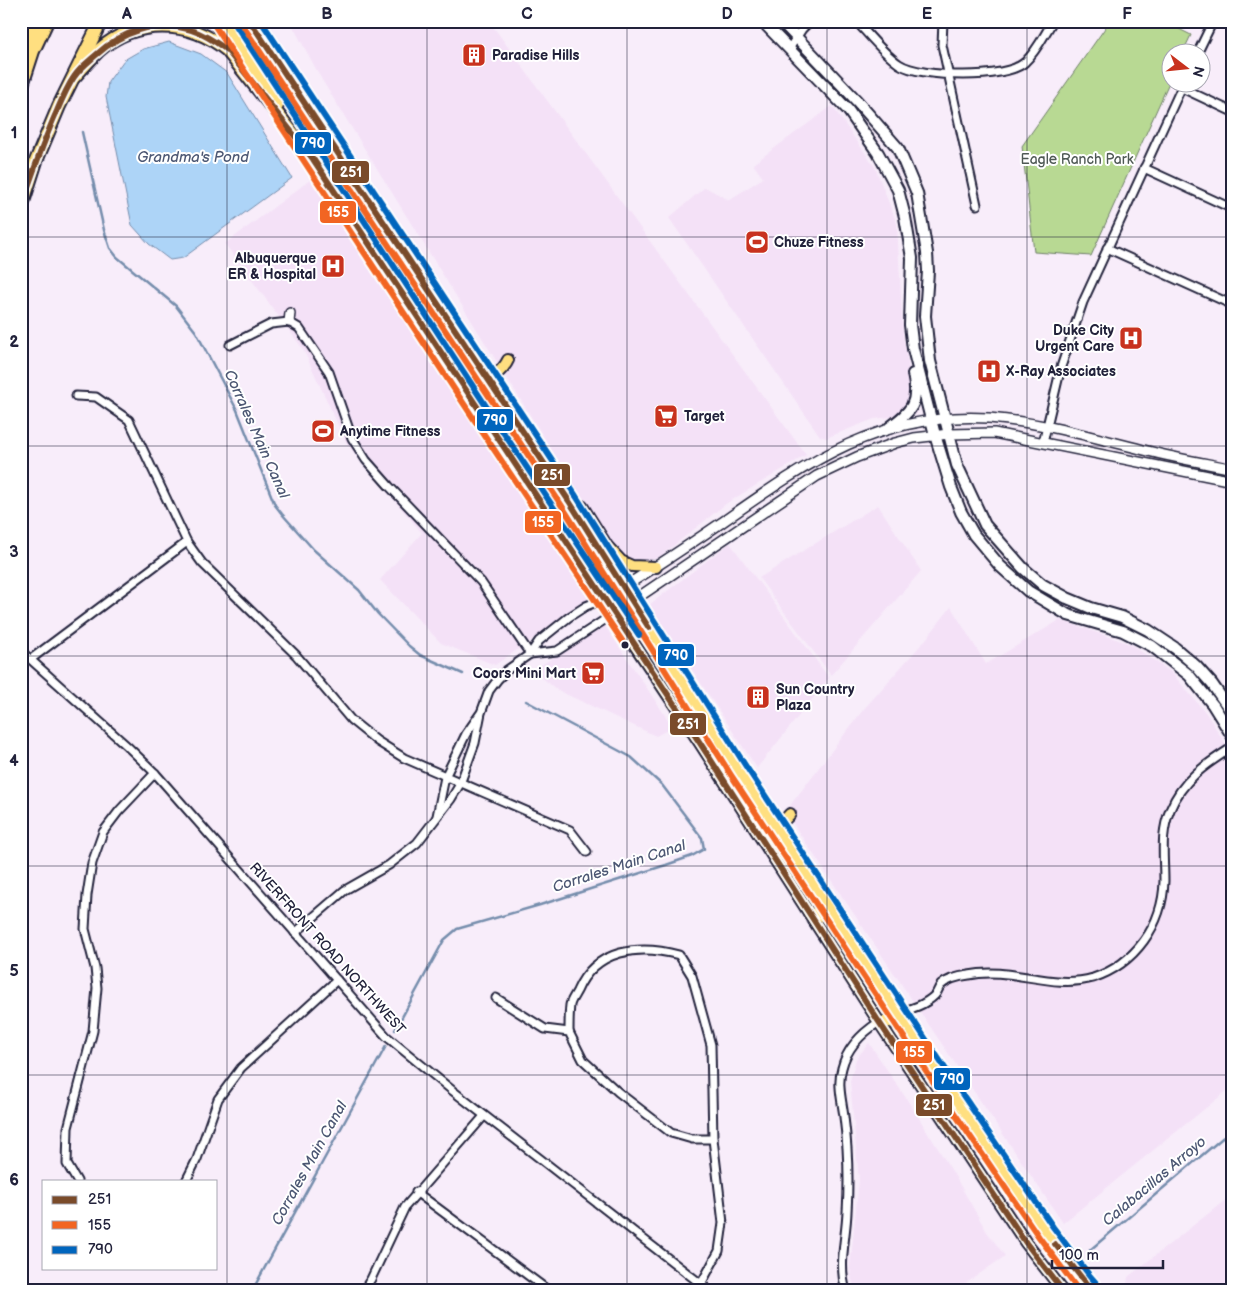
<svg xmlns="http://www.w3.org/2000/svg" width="1254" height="1312" viewBox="0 0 1254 1312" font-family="'Balsamiq Sans',sans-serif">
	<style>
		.built { fill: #f4e1f7 }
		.green { fill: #b8d993; stroke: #6d7e67 }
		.water { fill: #add4f7; stroke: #758dac }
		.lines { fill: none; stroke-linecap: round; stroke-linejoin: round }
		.stream { stroke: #758dac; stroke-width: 2.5 }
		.minor-casing { stroke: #22223b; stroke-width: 11 }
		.tertiary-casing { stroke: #22223b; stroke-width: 12 }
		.secondary-casing { stroke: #22223b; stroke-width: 14 }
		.primary-casing { stroke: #22223b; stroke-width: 14 }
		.motorway-casing { stroke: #22223b; stroke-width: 16 }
		.minor { stroke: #fff; stroke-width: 7 }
		.tertiary { stroke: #fff; stroke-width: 9 }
		.secondary { stroke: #fff; stroke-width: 10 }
		.primary { stroke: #ffdf80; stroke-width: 10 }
		.motorway { stroke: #ffdf80; stroke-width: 12 }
		.bus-1-casing { stroke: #fff; stroke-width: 10 }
		.bus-2-casing { stroke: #fff; stroke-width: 10 }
		.bus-3-casing { stroke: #fff; stroke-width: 10 }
		.bus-1 { stroke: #7a4b2a; stroke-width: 6 }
		.bus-2 { stroke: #f26522; stroke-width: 6 }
		.bus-3 { stroke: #0065bd; stroke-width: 6 }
		.grid { fill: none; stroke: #22223b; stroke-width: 1; stroke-opacity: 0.55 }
		.bus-dot { fill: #22223b; stroke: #fff; stroke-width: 2 }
		.labels { text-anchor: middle; stroke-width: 4; stroke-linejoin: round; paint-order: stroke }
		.poi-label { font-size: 14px; font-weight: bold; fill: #22223b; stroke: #fff; text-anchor: start }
		.park-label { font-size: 14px; fill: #4f5955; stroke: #fff }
		.street-label { font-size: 14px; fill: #22223b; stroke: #fff }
		.water-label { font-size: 15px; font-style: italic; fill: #4c5773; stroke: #fff }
		.line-badge { stroke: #fff; stroke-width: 2 }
		.badge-label { font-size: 14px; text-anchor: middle; font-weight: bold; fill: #fff }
		.neatline { fill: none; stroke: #22223b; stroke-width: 2 }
		.grid-label { font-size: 16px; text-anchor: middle; font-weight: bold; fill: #22223b }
	</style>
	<rect width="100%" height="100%" fill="#f8edfa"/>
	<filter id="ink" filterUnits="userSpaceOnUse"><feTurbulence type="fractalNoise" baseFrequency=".02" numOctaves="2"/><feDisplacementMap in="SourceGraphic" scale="10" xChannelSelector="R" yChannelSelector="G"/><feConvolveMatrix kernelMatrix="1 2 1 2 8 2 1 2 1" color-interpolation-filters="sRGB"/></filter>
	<g filter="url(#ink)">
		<!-- built -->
		<g class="built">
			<polygon points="290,21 489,21 806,455 727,503 658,558 634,563 624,558 612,547 322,80"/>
			<polygon points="832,106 875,167 897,224 903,334 917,414 874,419 826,438 820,436 669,218 705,187 729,200 763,178 753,164"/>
			<polygon points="310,180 589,600 495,665 441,643 380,580 422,533 347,444 303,349 225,244"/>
			<polygon points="878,505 921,571 831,675 759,578"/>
			<polygon points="730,543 829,678 757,768 649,605"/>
			<polygon points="951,607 986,664 1060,620 1130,644 1171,672 1206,713 1233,756 1233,1086 1063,1223 785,812 863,710 927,638"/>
			<polygon points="605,626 673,727 656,736 557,690 533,670"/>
			<polygon points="869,1043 910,1104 952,1171 987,1232 1005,1256 955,1291 854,1291 850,1268 859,1180 850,1081 856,1059"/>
			<polygon points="1233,1194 1233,1291 1126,1291 1128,1277"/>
		</g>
		<!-- green -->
		<polygon class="green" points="1110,21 1163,21 1191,35 1183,52 1172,52 1171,78 1091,256 1034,252 1022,146"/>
		<!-- water -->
		<polygon class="water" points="169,42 201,54 227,73 292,178 183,258 170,260 149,244 132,225 106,97 108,82 124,60 143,49"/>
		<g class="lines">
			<!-- stream -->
			<g class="stream">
				<polyline points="82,132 104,230 110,248 117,257 176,306 196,332 237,410 275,505 282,514 314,550 359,590 378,614 409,646 420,655 463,674"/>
				<polyline points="395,1030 444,940 457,929 540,905 666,865 692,856 704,849 702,838 662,785 631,757 526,701"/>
				<polyline points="1090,1250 1233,1129"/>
				<polyline points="21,1286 30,1291"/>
				<polyline points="252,1291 386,1046"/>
			</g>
			<!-- minor casing -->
			<g class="minor-casing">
				<g id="minor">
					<path d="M 856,21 C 869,35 883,53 899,64 C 920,78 1007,80 1025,62 C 1037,51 1044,35 1053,21"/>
					<polyline points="943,21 942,45 977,205"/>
					<polyline points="789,49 802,29 810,21"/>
					<polyline points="1198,52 1213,21"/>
					<polyline points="1182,88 1233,112"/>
					<polyline points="1144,168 1233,209"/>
					<polyline points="1107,248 1233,305"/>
					<polyline points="230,345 271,324 289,322 299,328 329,372 352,438 366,460 389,486 481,582 530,654"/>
					<polyline points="76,396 96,397 129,420 187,542 202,563 296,655 351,720 377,741 404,758 570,830 587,852"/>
					<polyline points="1043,443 1061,367 1083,302 1184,82"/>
					<polyline points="21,651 127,746 155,773 386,1036 453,1091 710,1291"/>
					<polyline points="530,654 557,651 615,613"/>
					<polyline points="31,659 187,542"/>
					<polyline points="437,816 445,777 466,734 480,714"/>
					<polyline points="295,933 345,890 389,865 417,843 451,799 460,784 475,743 481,713 489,691 498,679 507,670 530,654 539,641 569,617 586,606 604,599"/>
					<polyline points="496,998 545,1029 569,1032 583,1060 618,1092 671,1133 692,1139 713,1139"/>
					<path d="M 898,1012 C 911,1010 926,1004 935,995 C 938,992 938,988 941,985 C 948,979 961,976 969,975 C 1011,966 1051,990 1093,978 C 1135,964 1163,925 1164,881 C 1164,857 1160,833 1170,810 C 1182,780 1206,764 1233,747"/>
					<path d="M 569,1032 C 569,1024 569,1014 570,1005 C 571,1000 575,995 577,991 C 595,949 639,944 679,955 L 692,976 L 711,1045 L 713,1139 L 723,1223 L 719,1251 L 701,1284"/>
					<polyline points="77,1181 67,1164 68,1128 93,1031 97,988 95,968 85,929 87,895 92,863 103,832 119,811 155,773"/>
					<polyline points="186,1181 197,1159 218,1099 241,1068 337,980"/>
					<polyline points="416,1192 549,1291"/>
					<polyline points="363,1291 371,1279 405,1207 484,1116"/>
					<path d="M 846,1291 C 838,1264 846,1239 847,1212 C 849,1180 848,1148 844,1117 C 842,1100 837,1084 842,1068 C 847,1047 862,1033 879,1022"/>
				</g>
			</g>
			<!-- tertiary casing -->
			<g class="tertiary-casing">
				<g id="tertiary">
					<polyline points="289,322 290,313"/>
					<path d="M 604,599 C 644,575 683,549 721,523 C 807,463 879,411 989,418 C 1042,422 1096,438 1148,451 C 1176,458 1204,463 1233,469"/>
					<polyline points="615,613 817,476 857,457 895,443 914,438 949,434 994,433 1233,481"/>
				</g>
			</g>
			<!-- secondary casing -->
			<g class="secondary-casing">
				<g id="secondary">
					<polyline points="762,21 848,110 878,153 898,190 905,217 912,258 910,325 913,349 935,435 951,487 961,512 974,535 1000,566 1028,591 1068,615 1123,631 1152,646 1189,675 1213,705 1233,737"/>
					<polyline points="781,21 857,101 898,148 917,193 927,253 928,271 925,316 930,361 957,465 985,525 1023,568 1043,585 1067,598 1091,608 1122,617 1148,630 1175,648 1196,666 1212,684 1233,714"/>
					<path d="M 889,428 C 911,411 920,404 913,374"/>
				</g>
			</g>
			<!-- primary casing -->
			<g class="primary-casing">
				<g id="primary">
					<polyline points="222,21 278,106"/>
					<polyline points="250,21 261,38"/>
					<polyline points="277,63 569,501 738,770 951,1093 1046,1232 1083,1282 1092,1291"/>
					<polyline points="309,154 498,440 700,743 879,1022 1026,1243 1063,1291"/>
					<path d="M 392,272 C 423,294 438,335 461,364 C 466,369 471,378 477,380 C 488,384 504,369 508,360"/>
					<polyline points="569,501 582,506 607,546 621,561 632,566 656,567"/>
					<polyline points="725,776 741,788 761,814"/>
					<polyline points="773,826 777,828 790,814"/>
					<polyline points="809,913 827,917 849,949"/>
					<path d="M 879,1022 C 892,1021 898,1022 906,1033"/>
				</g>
			</g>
			<!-- motorway casing -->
			<g class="motorway-casing">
				<g id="motorway">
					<polyline points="258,21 281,68"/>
					<polyline points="21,53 35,21"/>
					<path d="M 74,77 C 82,68 90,59 98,51 C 135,18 189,19 227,50 L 313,159"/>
					<polyline points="21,88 33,51 47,21"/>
					<polyline points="21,208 36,161 59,106 101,21"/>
				</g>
			</g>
			<!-- minor -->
			<use href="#minor" class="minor"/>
			<!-- tertiary -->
			<use href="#tertiary" class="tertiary"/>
			<!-- secondary -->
			<use href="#secondary" class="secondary"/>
			<!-- primary -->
			<use href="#primary" class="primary"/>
			<!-- motorway -->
			<use href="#motorway" class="motorway"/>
			<!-- bus-1 casing -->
			<g class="bus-1-casing">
				<g id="bus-1">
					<polyline points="250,21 569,501 649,628"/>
					<path d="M 21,207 C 32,175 43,142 57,111 C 62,99 67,87 74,77 C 80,68 88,62 96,55 C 121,32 156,19 191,30 C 204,34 216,42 227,50 L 313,159 L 700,743 L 879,1022 L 1026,1243 L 1063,1291"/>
					<polyline points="1055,1244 1092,1291"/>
				</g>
			</g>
			<!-- bus-2 casing -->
			<g class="bus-2-casing">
				<g id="bus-2">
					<polyline points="215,26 491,445 625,645"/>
					<polyline points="243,26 562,506 731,775 944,1098 1039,1237 1079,1291"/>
				</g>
			</g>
			<!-- bus-3 casing -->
			<g class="bus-3-casing">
				<g id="bus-3">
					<polyline points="233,21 505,435 639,635"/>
					<polyline points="261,21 576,496 745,765 958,1088 1053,1227 1090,1276 1098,1285"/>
				</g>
			</g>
			<!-- bus-1 -->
			<use href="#bus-1" class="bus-1"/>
			<!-- bus-2 -->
			<use href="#bus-2" class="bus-2"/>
			<!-- bus-3 -->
			<use href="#bus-3" class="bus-3"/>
		</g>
	</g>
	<!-- grid -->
	<path class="grid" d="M 227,21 L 227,1291M 427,21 L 427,1291M 627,21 L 627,1291M 827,21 L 827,1291M 1027,21 L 1027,1291M 21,237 L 1233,237M 21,446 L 1233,446M 21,656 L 1233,656M 21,866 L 1233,866M 21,1075 L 1233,1075"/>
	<!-- icons -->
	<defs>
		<g id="building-square" transform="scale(1.25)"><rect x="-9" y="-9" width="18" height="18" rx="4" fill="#c8321e" stroke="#fff"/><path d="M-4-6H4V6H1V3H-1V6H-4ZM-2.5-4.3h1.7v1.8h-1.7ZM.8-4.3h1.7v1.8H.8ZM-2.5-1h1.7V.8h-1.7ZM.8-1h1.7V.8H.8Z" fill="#fff"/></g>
		<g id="stadium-square" transform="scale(1.25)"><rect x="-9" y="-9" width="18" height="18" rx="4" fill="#c8321e" stroke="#fff"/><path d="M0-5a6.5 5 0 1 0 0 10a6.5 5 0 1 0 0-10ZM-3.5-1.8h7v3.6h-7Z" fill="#fff"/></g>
		<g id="hospital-square" transform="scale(1.25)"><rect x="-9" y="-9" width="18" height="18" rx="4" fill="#c8321e" stroke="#fff"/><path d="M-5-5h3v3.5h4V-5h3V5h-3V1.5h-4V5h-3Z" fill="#fff"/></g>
		<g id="supermarket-square" transform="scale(1.25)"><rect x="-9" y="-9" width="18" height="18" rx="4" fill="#c8321e" stroke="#fff"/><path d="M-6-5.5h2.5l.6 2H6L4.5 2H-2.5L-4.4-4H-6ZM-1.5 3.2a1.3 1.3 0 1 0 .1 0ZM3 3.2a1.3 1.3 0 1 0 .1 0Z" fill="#fff"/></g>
	</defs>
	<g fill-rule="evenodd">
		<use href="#building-square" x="474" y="55"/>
		<use href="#stadium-square" x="757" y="242"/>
		<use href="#hospital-square" x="333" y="266"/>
		<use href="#hospital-square" x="1131" y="338"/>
		<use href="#hospital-square" x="989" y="371"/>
		<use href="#supermarket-square" x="666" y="416"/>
		<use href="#stadium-square" x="323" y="431"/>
		<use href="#supermarket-square" x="593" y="673"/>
		<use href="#building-square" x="758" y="697"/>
	</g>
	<!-- markers -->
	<circle class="bus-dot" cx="625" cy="645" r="4.5"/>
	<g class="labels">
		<!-- poi labels -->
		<g class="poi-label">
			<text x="492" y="60">Paradise Hills</text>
			<text x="774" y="247">Chuze Fitness</text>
			<text x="316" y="263" text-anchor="end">Albuquerque<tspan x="316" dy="16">ER &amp; Hospital</tspan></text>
			<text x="1114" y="335" text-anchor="end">Duke City<tspan x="1114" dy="16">Urgent Care</tspan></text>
			<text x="1006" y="376">X-Ray Associates</text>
			<text x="684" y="421">Target</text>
			<text x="340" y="436">Anytime Fitness</text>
			<text x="576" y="678" text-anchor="end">Coors Mini Mart</text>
			<text x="776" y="694">Sun Country<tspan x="776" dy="16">Plaza</tspan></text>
		</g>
		<!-- park labels -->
		<g class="park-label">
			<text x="1077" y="164">Eagle Ranch Park</text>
		</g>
		<!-- street labels -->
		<g class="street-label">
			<text transform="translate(328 948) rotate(48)" y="5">RIVERFRONT ROAD NORTHWEST</text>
		</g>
		<!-- water labels -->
		<g class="water-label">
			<text x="193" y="162">Grandma's Pond</text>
			<text transform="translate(257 434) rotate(66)" y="5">Corrales Main Canal</text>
			<text transform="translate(619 866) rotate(-18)" y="5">Corrales Main Canal</text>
			<text transform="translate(309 1163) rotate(-61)" y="5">Corrales Main Canal</text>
			<text transform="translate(1154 1181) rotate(-40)" y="5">Calabacillas Arroyo</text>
		</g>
	</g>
	<g class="line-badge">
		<rect x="294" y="131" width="38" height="24" rx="5" fill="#0065bd"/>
		<rect x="331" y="160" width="39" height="24" rx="5" fill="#7a4b2a"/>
		<rect x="319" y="200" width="38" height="24" rx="5" fill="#f26522"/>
		<rect x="476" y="408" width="38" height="24" rx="5" fill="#0065bd"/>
		<rect x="533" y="463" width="38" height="24" rx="5" fill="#7a4b2a"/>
		<rect x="524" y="510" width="38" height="24" rx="5" fill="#f26522"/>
		<rect x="657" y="643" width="38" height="24" rx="5" fill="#0065bd"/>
		<rect x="669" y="712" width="38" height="24" rx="5" fill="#7a4b2a"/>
		<rect x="895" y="1040" width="38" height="24" rx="5" fill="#f26522"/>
		<rect x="933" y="1067" width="38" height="24" rx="5" fill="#0065bd"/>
		<rect x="915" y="1093" width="38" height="24" rx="5" fill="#7a4b2a"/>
	</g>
	<g class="badge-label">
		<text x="313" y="148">790</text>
		<text x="351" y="177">251</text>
		<text x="338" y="217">155</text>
		<text x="495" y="425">790</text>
		<text x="552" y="480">251</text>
		<text x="543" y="527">155</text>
		<text x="676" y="660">790</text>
		<text x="688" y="729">251</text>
		<text x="914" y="1057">155</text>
		<text x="952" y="1084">790</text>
		<text x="934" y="1110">251</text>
	</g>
	<!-- margin -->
	<rect width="1254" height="1312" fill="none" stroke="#fff" stroke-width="55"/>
	<!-- legend -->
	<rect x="42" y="1180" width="175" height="90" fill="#ffffff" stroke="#a7a7b1"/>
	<rect x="52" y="1196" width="25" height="8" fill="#7a4b2a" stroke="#a7a7b1"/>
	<text x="88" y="1204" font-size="15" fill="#22223b">251</text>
	<rect x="52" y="1221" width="25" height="8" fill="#f26522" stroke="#a7a7b1"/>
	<text x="88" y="1230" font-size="15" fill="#22223b">155</text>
	<rect x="52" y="1246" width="25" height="8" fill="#0065bd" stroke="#a7a7b1"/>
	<text x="88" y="1254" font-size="15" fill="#22223b">790</text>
	<!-- north arrow -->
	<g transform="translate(1186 68) rotate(106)"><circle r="24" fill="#ffffff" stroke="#a7a7b1"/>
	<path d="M0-4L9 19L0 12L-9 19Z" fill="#c8321e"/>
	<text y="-8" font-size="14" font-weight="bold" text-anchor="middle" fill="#22223b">N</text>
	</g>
	<!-- scale -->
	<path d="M1052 1260v8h111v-8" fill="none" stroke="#22223b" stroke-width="2.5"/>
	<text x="1059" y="1260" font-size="15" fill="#22223b" stroke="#ffffff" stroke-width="4" paint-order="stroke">100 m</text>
	<rect x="28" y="28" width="1198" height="1256" class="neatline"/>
	<g class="grid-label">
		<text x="127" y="19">A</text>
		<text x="327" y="19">B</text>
		<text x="527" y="19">C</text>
		<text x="727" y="19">D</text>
		<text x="927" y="19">E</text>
		<text x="1127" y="19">F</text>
		<text x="14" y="138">1</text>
		<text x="14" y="347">2</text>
		<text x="14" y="557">3</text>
		<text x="14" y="766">4</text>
		<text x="14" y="976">5</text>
		<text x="14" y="1185">6</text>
	</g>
</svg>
